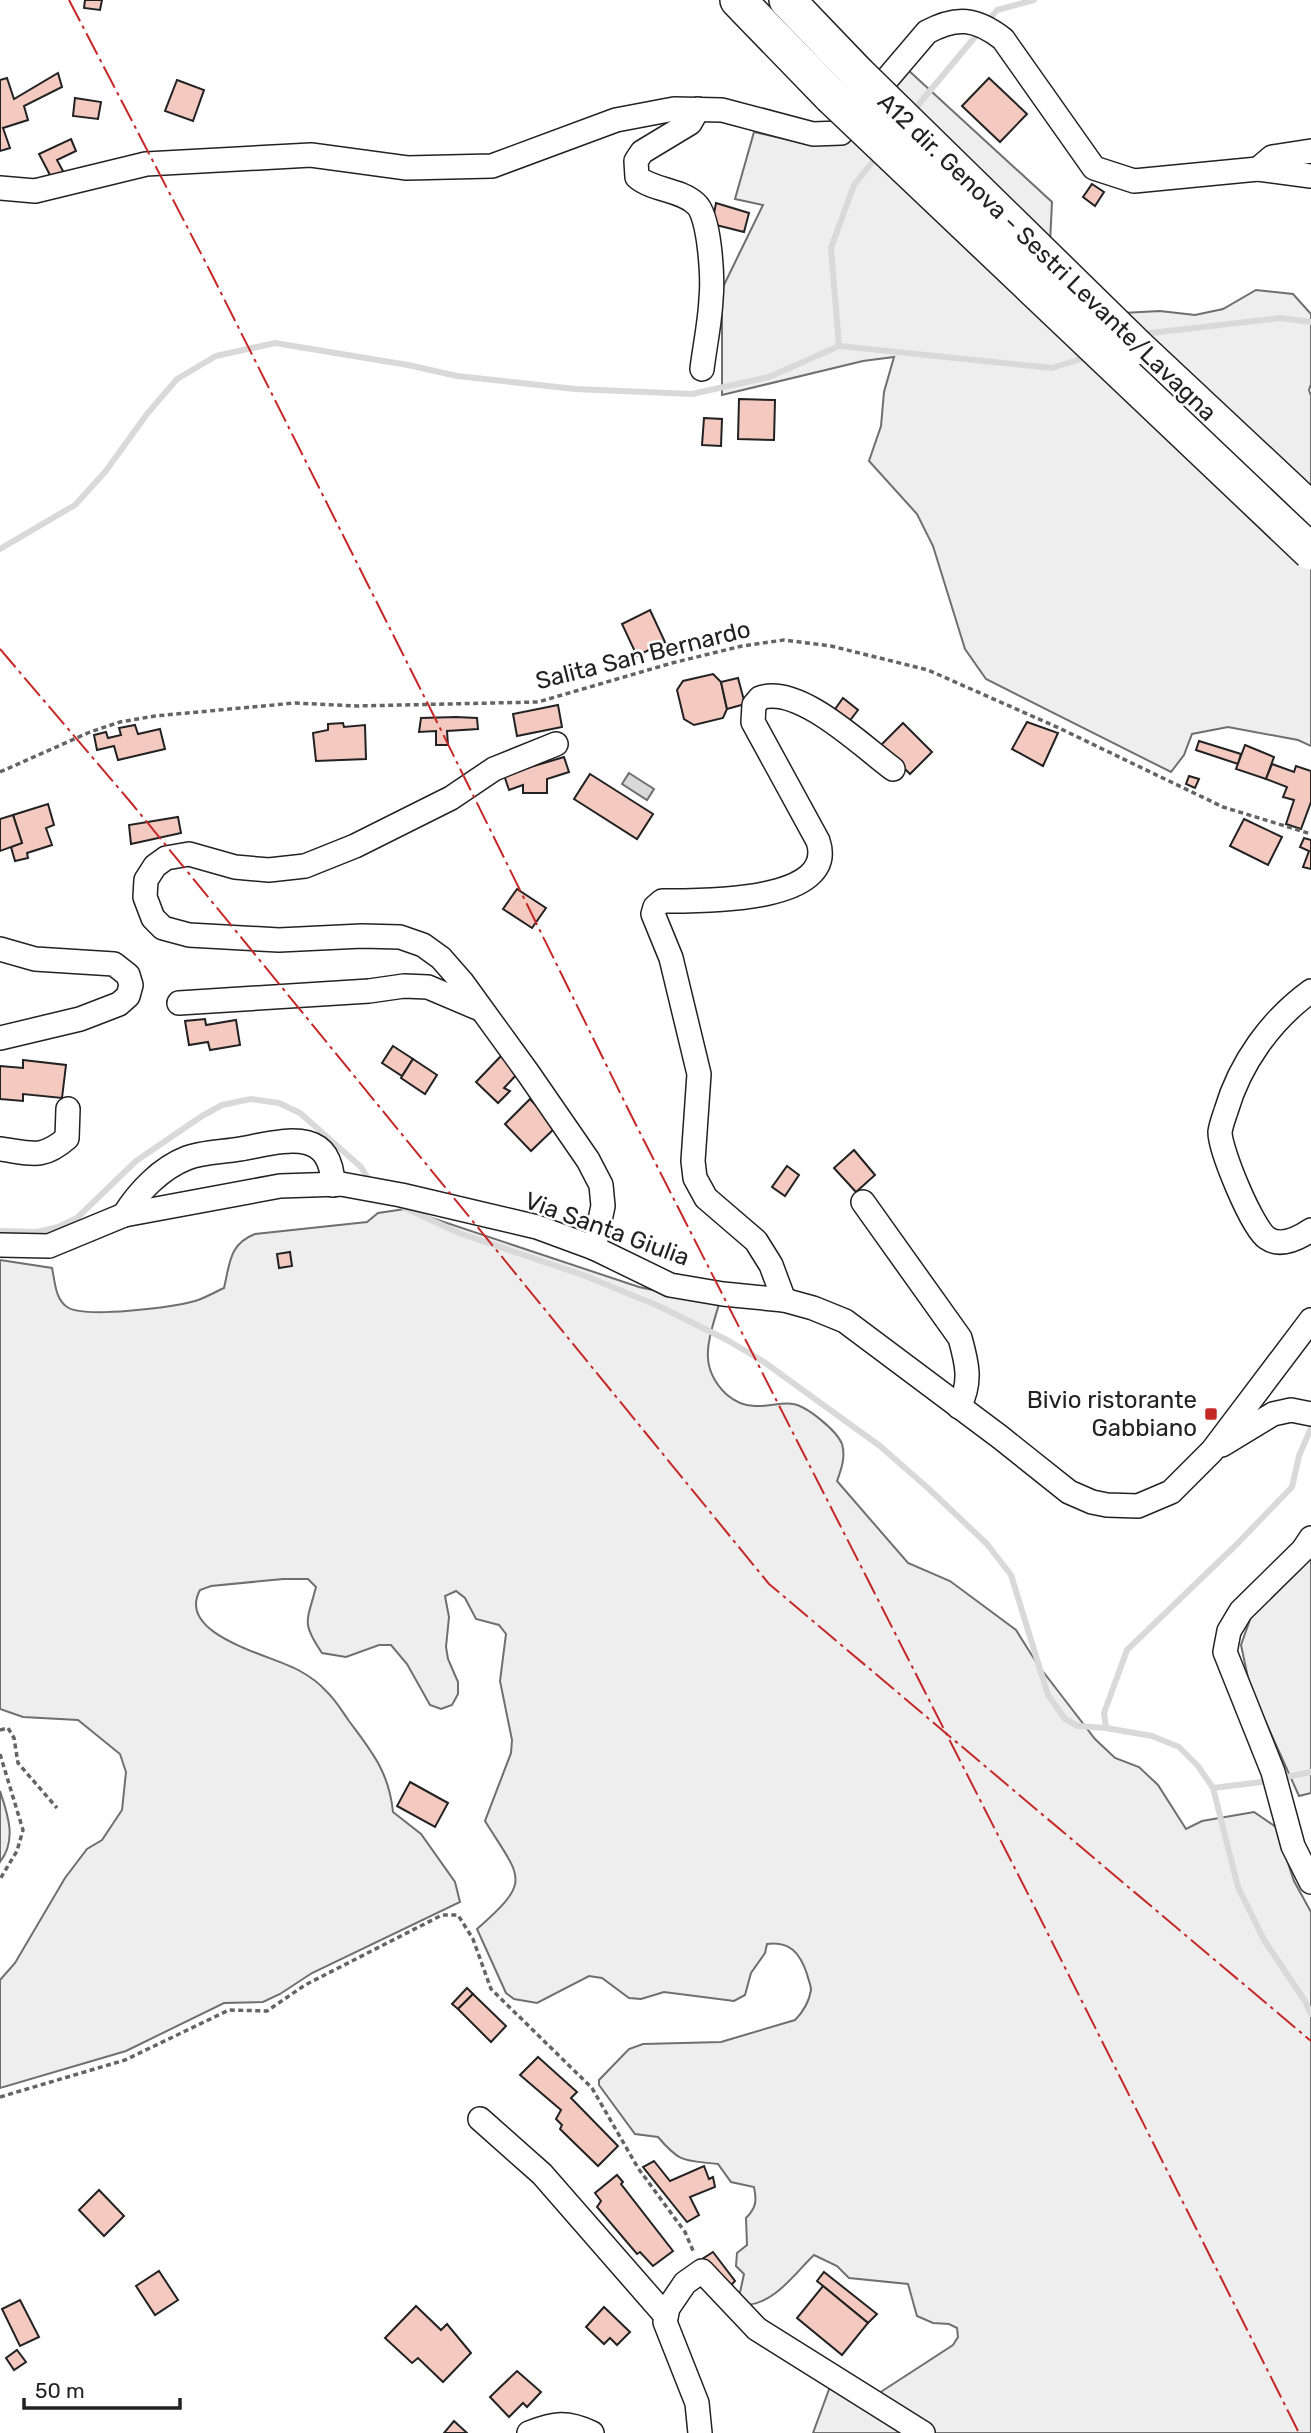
<svg xmlns="http://www.w3.org/2000/svg" width="1311" height="2433" viewBox="0 0 1311 2433" font-family="Rubik,sans-serif">
	<style>
		.green { fill: #eee; stroke: #6f6f6f; stroke-width: 2 }
		.water { fill: #d9d9d9; stroke: #6f6f6f; stroke-width: 2 }
		.lines { fill: none; stroke-linecap: round; stroke-linejoin: round }
		.stream { stroke: #d9d9d9; stroke-width: 6 }
		.building { fill: #f3c9c0; stroke: #222; stroke-width: 2 }
		.minor-casing { stroke: #222; stroke-width: 26 }
		.highway-casing { stroke: #222; stroke-width: 38 }
		.path { stroke: #646464; stroke-width: 3.5; stroke-dasharray: 5 3.5; stroke-linecap: butt }
		.minor { stroke: #fff; stroke-width: 23 }
		.highway { stroke: #fff; stroke-width: 35 }
		.highway-bridge-casing { stroke: #222; stroke-width: 38; stroke-linecap: butt }
		.highway-bridge { stroke: #fff; stroke-width: 35 }
		.power { stroke: #c62828; stroke-width: 2; stroke-dasharray: 24 5 3.5 5; stroke-linecap: butt }
		.poi-dot { fill: #c62828; stroke: #fff; stroke-width: 2.5 }
		.labels { text-anchor: middle; stroke-width: 5; stroke-linejoin: round; paint-order: stroke }
		.street-label { font-size: 24px; fill: #222; stroke: #fff }
		.poi-label { font-size: 24px; fill: #222; stroke: #fff; text-anchor: end }
	</style>
	<rect width="100%" height="100%" fill="#fff"/>
	<!-- green -->
	<g class="green">
		<polygon points="907,69 1052,202 1048,285 1122,313 1160,311 1195,315 1223,309 1256,290 1293,294 1311,314 1311,384 1309,390 1311,396 1311,746 1298,740 1228,727 1192,734 1184,755 1171,772 986,679 965,649 933,546 917,514 869,461 881,426 884,392 894,357 863,361 722,395 722,289 763,205 735,199 754,132 806,144 838,143"/>
		<path d="M 405,1209 L 639,1287 L 719,1304 C 709,1339 697,1366 726,1394 C 734,1401 745,1406 755,1406 C 768,1407 781,1402 793,1404 C 807,1406 837,1431 842,1444 C 846,1457 841,1470 837,1481 L 908,1563 L 950,1581 L 1016,1630 L 1038,1665 L 1095,1739 L 1115,1758 L 1139,1767 L 1158,1785 L 1186,1829 L 1202,1821 L 1254,1812 L 1276,1827 L 1294,1881 L 1311,1912 L 1311,2433 L 813,2433 L 831,2384 L 873,2397 L 953,2345 L 958,2337 L 957,2328 L 949,2324 L 933,2323 L 917,2316 L 908,2284 L 849,2278 L 837,2266 L 814,2255 C 795,2273 775,2303 747,2305 L 739,2297 L 744,2274 L 736,2266 L 737,2253 L 747,2245 L 746,2218 C 756,2208 757,2201 754,2187 L 731,2182 L 718,2164 C 684,2160 681,2164 658,2137 L 635,2134 L 599,2085 L 599,2080 L 629,2049 L 643,2044 L 721,2042 L 795,2020 C 803,2012 809,2002 811,1990 C 811,1985 808,1979 807,1974 C 800,1953 790,1941 767,1944 L 765,1953 L 751,1973 L 745,1995 L 734,2001 L 664,1992 L 641,1999 L 629,1998 L 602,1978 L 589,1976 L 537,2003 L 514,1999 L 506,1993 L 477,1929 C 533,1880 521,1879 485,1821 L 511,1753 L 512,1740 L 500,1681 L 506,1634 L 499,1625 L 476,1619 L 465,1598 L 456,1591 L 445,1596 L 449,1617 L 446,1647 L 448,1659 L 458,1682 L 458,1694 L 452,1705 L 441,1709 L 430,1705 L 407,1664 L 391,1645 L 379,1645 L 346,1657 L 322,1653 C 301,1622 307,1622 316,1587 L 308,1579 L 283,1579 L 211,1586 L 200,1590 C 175,1636 273,1655 300,1671 C 309,1676 320,1684 326,1691 C 335,1699 342,1711 349,1721 C 372,1752 389,1772 393,1812 L 421,1834 L 455,1882 L 460,1902 L 312,1973 L 280,1994 L 263,2002 L 224,2003 L 126,2051 L 0,2088 L 0,1980 L 15,1963 L 65,1878 L 87,1849 L 102,1840 L 122,1810 L 126,1772 L 120,1754 L 78,1720 L 23,1717 L 0,1709 L 0,1260 L 52,1268 C 55,1281 55,1299 67,1307 C 84,1319 173,1307 195,1301 C 205,1298 215,1292 224,1288 C 230,1263 229,1244 255,1234 L 367,1222 L 378,1213 Z"/>
		<polygon points="1311,1558 1311,1793 1299,1796 1250,1687 1241,1645 1253,1611"/>
		<path d="M 0,1791 C 8,1815 17,1840 0,1862 Z"/>
	</g>
	<!-- water -->
	<polygon class="water" points="629,773 654,789 647,800 622,784"/>
	<g class="lines">
		<!-- stream -->
		<g class="stream">
			<polyline points="987,23 997,10 1034,0"/>
			<polyline points="913,111 980,31"/>
			<polyline points="1142,334 1280,318 1311,322"/>
			<polyline points="839,346 831,248 854,185 878,155"/>
			<polyline points="0,549 75,505 105,472 147,414 177,379 216,356 275,343 408,365 457,376 575,389 692,394 769,377 839,346 1052,368 1087,357"/>
			<polyline points="399,1205 459,1233 583,1275 661,1307 727,1340 764,1362 880,1446 929,1489 987,1544 1011,1575 1048,1695 1065,1719 1078,1726 1106,1728 1152,1736 1179,1747 1198,1766 1213,1788 1238,1887 1264,1940 1305,2001 1311,2014"/>
			<polyline points="0,1231 37,1232 58,1227 77,1218 136,1161 202,1116 222,1105 251,1099 279,1103 300,1113 361,1167 371,1183"/>
			<polyline points="1106,1728 1104,1713 1127,1650 1237,1544 1292,1487 1299,1456 1311,1428"/>
			<polyline points="1281,1778 1311,1772"/>
			<polyline points="1213,1788 1270,1781"/>
		</g>
	</g>
	<!-- building -->
	<g class="building">
		<polygon points="85,0 102,0 100,10 84,8"/>
		<polygon points="58,73 62,87 24,106 28,120 3,128 10,148 0,151 0,80 7,78 14,99"/>
		<polygon points="989,78 1027,114 1000,142 962,106"/>
		<polygon points="177,80 204,90 193,121 165,111"/>
		<polygon points="75,98 101,102 98,119 73,116"/>
		<polygon points="71,139 76,151 57,160 64,173 51,177 39,154"/>
		<polygon points="1092,184 1104,192 1095,206 1083,197"/>
		<polygon points="716,203 749,213 744,232 712,224"/>
		<polygon points="739,399 775,400 774,440 738,439"/>
		<polygon points="704,418 722,419 721,446 702,445"/>
		<polygon points="650,610 665,642 637,656 622,624"/>
		<polygon points="713,674 721,682 727,709 723,718 694,725 684,719 677,690 683,681"/>
		<polygon points="738,678 745,704 727,709 721,682"/>
		<polygon points="843,698 858,710 848,723 833,712"/>
		<polygon points="558,705 562,727 517,736 513,714"/>
		<polygon points="456,717 477,718 478,729 447,731 448,745 436,745 436,731 419,732 421,718"/>
		<polygon points="1027,722 1058,733 1043,766 1012,749"/>
		<polygon points="343,723 344,727 365,725 366,759 316,761 313,733 328,730 328,724"/>
		<polygon points="903,723 932,752 910,774 881,745"/>
		<polygon points="135,725 138,734 160,729 165,749 118,760 114,746 97,750 94,735 106,732 108,738 121,735 119,728"/>
		<polygon points="1199,741 1241,754 1238,764 1196,750"/>
		<polygon points="1245,745 1274,757 1266,779 1236,769"/>
		<polygon points="564,757 569,772 547,779 547,793 523,793 523,785 509,790 504,775"/>
		<polygon points="1272,764 1294,772 1296,766 1311,771 1311,802 1301,829 1286,824 1294,800 1283,797 1287,787 1266,779"/>
		<polygon points="590,774 653,814 637,839 574,799"/>
		<polygon points="1189,776 1199,779 1195,788 1186,784"/>
		<polygon points="48,804 54,825 46,828 52,845 27,853 28,858 15,861 11,847 22,843 13,815"/>
		<polygon points="13,815 22,843 0,851 0,819"/>
		<polygon points="178,817 181,833 131,844 129,825"/>
		<polygon points="1244,819 1282,837 1268,865 1230,846"/>
		<polygon points="1304,838 1311,840 1311,869 1303,867 1309,851 1300,847"/>
		<polygon points="517,889 546,908 532,928 503,909"/>
		<polygon points="205,1019 206,1025 236,1020 240,1045 210,1050 208,1042 189,1045 185,1021"/>
		<polygon points="393,1046 413,1059 402,1076 382,1063"/>
		<polygon points="501,1056 519,1072 504,1088 510,1091 498,1103 476,1082"/>
		<polygon points="413,1059 437,1075 425,1094 401,1078"/>
		<polygon points="23,1060 66,1065 62,1098 23,1094 23,1101 0,1099 0,1066 23,1068"/>
		<polygon points="530,1099 556,1127 531,1151 505,1124"/>
		<polygon points="854,1150 875,1175 856,1192 834,1168"/>
		<polygon points="787,1166 799,1175 785,1196 772,1187"/>
		<polygon points="290,1252 292,1266 279,1268 277,1254"/>
		<polygon points="410,1782 448,1803 435,1827 397,1806"/>
		<polygon points="467,1988 473,1994 458,2009 452,2004"/>
		<polygon points="473,1994 506,2026 491,2042 458,2009"/>
		<polygon points="538,2057 577,2092 571,2098 618,2146 598,2166 560,2129 562,2125 556,2119 561,2110 520,2075"/>
		<polygon points="654,2161 670,2181 704,2166 709,2179 713,2177 715,2187 690,2197 699,2215 687,2222 643,2167"/>
		<polygon points="617,2175 623,2182 621,2184 673,2251 653,2266 640,2252 637,2254 597,2207 601,2201 595,2193"/>
		<polygon points="99,2190 124,2216 104,2236 79,2210"/>
		<polygon points="713,2252 735,2281 725,2292 699,2261"/>
		<polygon points="159,2271 178,2300 155,2315 136,2286"/>
		<polygon points="824,2272 877,2314 868,2323 817,2281"/>
		<polygon points="823,2286 868,2323 842,2355 797,2318"/>
		<polygon points="20,2300 39,2337 20,2346 2,2309"/>
		<polygon points="416,2306 441,2330 447,2324 471,2353 443,2382 418,2358 412,2363 385,2338"/>
		<polygon points="604,2307 630,2332 617,2345 610,2338 604,2344 586,2327"/>
		<polygon points="17,2350 26,2362 14,2370 6,2358"/>
		<polygon points="517,2371 541,2392 527,2407 523,2403 509,2417 490,2397"/>
		<polygon points="454,2421 467,2433 444,2433"/>
	</g>
	<g class="lines">
		<!-- minor casing -->
		<g class="minor-casing">
			<g id="minor">
				<path d="M 698,109 L 690,123 L 642,152 L 636,161 L 637,177 C 654,191 680,189 696,204 C 710,216 713,279 711,299 C 710,322 705,345 702,369"/>
				<polyline points="1258,169 1272,157 1311,151"/>
				<path d="M 0,188 L 35,191 L 146,164 L 311,155 L 407,168 L 492,166 L 616,120 L 674,109 L 722,110 L 813,134 L 841,133 L 927,32 C 957,16 976,18 1003,39 L 1094,168 L 1134,181 L 1258,169 L 1311,176"/>
				<polyline points="556,744 494,769 451,798 355,846 305,866 269,870 235,867 189,854 166,858 155,866 146,880 145,897 153,918 163,928 189,935 279,940 362,936 400,937 423,945 441,958 462,982 528,1073 588,1160 601,1185 603,1206 594,1248"/>
				<polyline points="0,949 35,959 114,964 128,975 131,985 128,996 119,1004 80,1019 0,1038"/>
				<path d="M 1311,991 C 1271,1020 1240,1063 1226,1111 C 1224,1117 1221,1125 1220,1132 C 1220,1150 1252,1228 1267,1238 C 1281,1248 1299,1238 1311,1230"/>
				<polyline points="179,1003 369,991 404,986 428,987 480,1009"/>
				<path d="M 0,1149 C 31,1153 42,1160 67,1138 L 68,1109"/>
				<path d="M 863,1202 L 960,1338 C 967,1363 972,1382 959,1407"/>
				<path d="M 124,1215 C 138,1192 161,1168 187,1158 C 202,1152 223,1152 240,1149 C 281,1142 331,1124 333,1185"/>
				<polyline points="0,1245 49,1246 124,1215 280,1186 341,1184 401,1195 537,1227 594,1248 670,1285 723,1294 784,1300 813,1308 845,1321 1000,1437 1069,1492 1092,1502 1107,1505 1138,1506 1171,1492 1212,1451 1311,1320"/>
				<path d="M 784,1300 L 771,1265 L 756,1241 L 706,1198 L 695,1178 L 693,1161 L 699,1074 L 671,958 L 653,914 L 655,907 L 662,901 C 697,901 839,904 818,841 L 753,722 L 754,705 L 760,698 C 799,684 863,747 893,769"/>
				<polyline points="1222,1445 1273,1414 1291,1410 1311,1414"/>
				<polyline points="1311,1538 1303,1550 1241,1611 1229,1631 1225,1652 1273,1772 1293,1846 1311,1882"/>
				<polyline points="480,2119 542,2174 666,2316"/>
				<path d="M 529,2433 C 554,2423 567,2421 592,2433"/>
				<polyline points="700,2433 697,2403 665,2322 668,2308 685,2283 702,2271 757,2329 923,2433"/>
			</g>
		</g>
		<!-- highway casing -->
		<g class="highway-casing">
			<g id="highway">
				<polyline points="738,0 831,96"/>
				<polyline points="787,0 856,72"/>
				<polyline points="1137,347 1311,510"/>
			</g>
		</g>
		<!-- path -->
		<g class="path">
			<polyline points="0,772 90,732 120,722 155,716 295,703 357,706 538,702 672,663 742,646 784,640 831,646 928,670 1059,728 1223,807 1311,834"/>
			<polyline points="0,1730 8,1728 14,1738 18,1763 57,1808"/>
			<polyline points="0,1754 23,1830 17,1851 0,1879"/>
			<polyline points="0,2097 125,2060 229,2010 267,2011 305,1985 442,1915 458,1915 473,1939 491,1989 592,2088 638,2168 685,2232 694,2253"/>
		</g>
		<!-- minor -->
		<use href="#minor" class="minor"/>
		<!-- highway -->
		<use href="#highway" class="highway"/>
		<!-- highway-bridge casing -->
		<g class="highway-bridge-casing">
			<g id="highway-bridge">
				<polyline points="856,72 1137,347"/>
				<polyline points="831,96 1311,552"/>
			</g>
		</g>
		<!-- highway-bridge -->
		<use href="#highway-bridge" class="highway-bridge"/>
		<!-- power -->
		<g class="power">
			<polyline points="69,0 208,267 438,724 632,1117 1029,1896 1299,2433"/>
			<polyline points="0,649 133,805 769,1584 1311,2041"/>
		</g>
	</g>
	<!-- markers -->
	<rect class="poi-dot" x="1204" y="1407" width="14" height="14" rx="3.5"/>
	<g class="labels">
		<!-- street labels -->
		<g class="street-label">
			<text transform="translate(1047 257) rotate(44)" y="8">A12 dir. Genova - Sestri Levante/Lavagna</text>
			<text transform="translate(643 655) rotate(-14)" y="8">Salita San Bernardo</text>
			<text transform="translate(607 1229) rotate(20)" y="8">Via Santa Giulia</text>
		</g>
		<!-- poi labels -->
		<g class="poi-label">
			<text x="1197" y="1408">Bivio ristorante<tspan x="1197" dy="28">Gabbiano</tspan></text>
		</g>
	</g>
	<!-- scale -->
	<path d="M24 2398v10h156v-10" fill="none" stroke="#222222" stroke-width="3.5"/>
	<text x="35" y="2398" font-size="21" fill="#222222" stroke="#ffffff" stroke-width="5" paint-order="stroke">50 m</text>
</svg>
